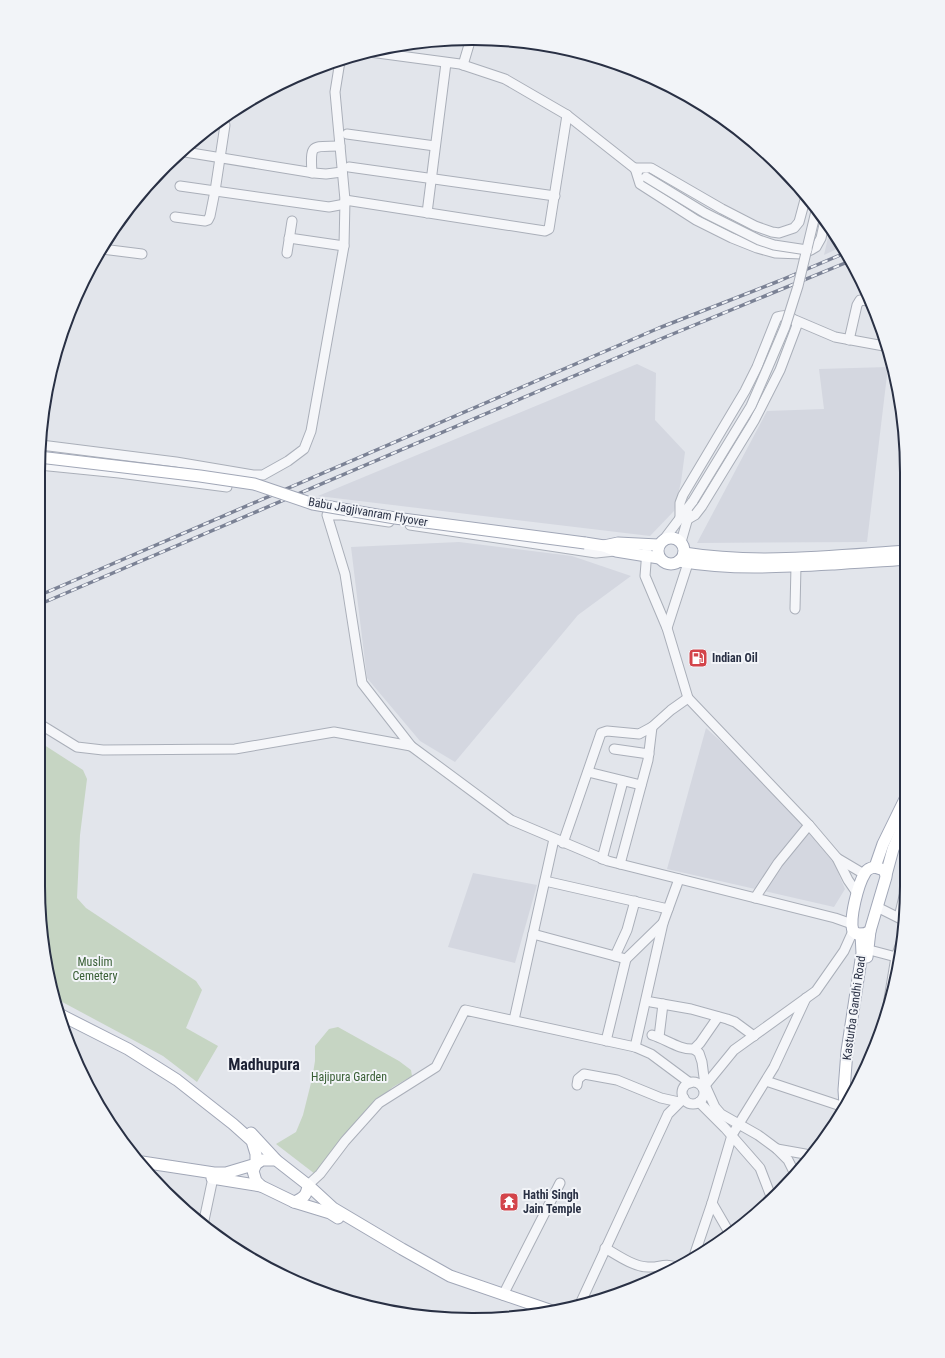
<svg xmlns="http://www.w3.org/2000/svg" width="945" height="1358" viewBox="0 0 945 1358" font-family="'Roboto Condensed',sans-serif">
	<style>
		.built { fill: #d4d7e0 }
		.green { fill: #c6d5c3 }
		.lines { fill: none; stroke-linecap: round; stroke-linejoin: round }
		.minor-casing { stroke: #aaafb9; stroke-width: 11 }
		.major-casing { stroke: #a1a7b7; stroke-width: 13 }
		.minor { stroke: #f5f6f9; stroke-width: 9 }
		.major { stroke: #fff; stroke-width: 11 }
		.rail-casing { stroke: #7b8295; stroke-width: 3.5 }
		.rail { stroke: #f2f4f8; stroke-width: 2; stroke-dasharray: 6; stroke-linecap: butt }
		.minor-bridge-casing { stroke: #aaafb9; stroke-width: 11; stroke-linecap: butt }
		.major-bridge-casing { stroke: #a1a7b7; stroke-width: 13; stroke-linecap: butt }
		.minor-bridge { stroke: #f5f6f9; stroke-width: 9 }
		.major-bridge { stroke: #fff; stroke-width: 11 }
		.labels { text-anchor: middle; stroke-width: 4; stroke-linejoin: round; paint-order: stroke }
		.street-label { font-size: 12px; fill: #293044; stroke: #f2f4f8 }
		.poi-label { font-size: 12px; font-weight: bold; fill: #293044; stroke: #f2f4f8; text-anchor: start }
		.park-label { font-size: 12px; fill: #3a6036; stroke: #f2f4f8 }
		.district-label { font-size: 16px; font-weight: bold; fill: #1c2134; stroke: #f2f4f8 }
		.rim { fill: none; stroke: #293044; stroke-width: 2 }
	</style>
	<rect width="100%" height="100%" fill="#e2e5eb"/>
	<!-- built -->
	<g class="built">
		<polygon points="830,229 841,247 824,255"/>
		<polygon points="637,364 656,373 655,420 685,452 681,482 674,511 650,536 318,496"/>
		<polygon points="888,367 867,542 697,543 767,411 824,409 819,369"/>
		<polygon points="459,542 572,556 631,576 578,615 455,762 420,741 367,678 351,547"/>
		<polygon points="706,728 745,763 783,805 830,853 845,889 834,907 667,869"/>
		<polygon points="473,873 537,885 515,963 448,947"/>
	</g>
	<!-- green -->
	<g class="green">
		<polygon points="38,741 83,770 87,779 80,835 77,898 86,908 196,981 202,990 186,1028 218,1046 197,1082 163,1056 53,997 38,885"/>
		<polygon points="338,1027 399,1061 411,1070 412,1076 393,1087 376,1101 315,1174 276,1144 296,1132 303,1115 312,1079 315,1061 315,1046 329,1029"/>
	</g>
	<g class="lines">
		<!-- minor casing -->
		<g class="minor-casing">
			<g id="minor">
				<polyline points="370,52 460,64 505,79 567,115 638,171"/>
				<polyline points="463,65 471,38"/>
				<polyline points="347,134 435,146"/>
				<polyline points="185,152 314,173 326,174 342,172"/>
				<polyline points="349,167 555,196"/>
				<path d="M 312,173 C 310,142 312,147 340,146"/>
				<polyline points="180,186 329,207 345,204"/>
				<polyline points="806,196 799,222 794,228 779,233 772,232 755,226 722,209 651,168 635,168 640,184 696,220 732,238 757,248 775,253 802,254 811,250 816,247 821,238 825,220"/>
				<polyline points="345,200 545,231 549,229 567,115"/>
				<polyline points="427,213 446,63"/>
				<polyline points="175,217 205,221 208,220 210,216 215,191 225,125"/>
				<polyline points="289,238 344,246"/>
				<polyline points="102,249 142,254"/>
				<polyline points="287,253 292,221"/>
				<polyline points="795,320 835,337 884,346"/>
				<polyline points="849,340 857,305 860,300 869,301"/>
				<polyline points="41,445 176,462 253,475 263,475 288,461 304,449 311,431 344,246 345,200 335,92 340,61"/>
				<polyline points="39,465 119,473 227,487"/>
				<path d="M 680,518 L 680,503 L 683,495 L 745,391 L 757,367 L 777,317 C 786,314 793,316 797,325 L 780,370 L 754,421 L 702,506 L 695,515 L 688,519"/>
				<polyline points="389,522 342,515 327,515 345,574 362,683 411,746 511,820 608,861 835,918 852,924"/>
				<polyline points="410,525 596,553 615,551"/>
				<polyline points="665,538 693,501"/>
				<polyline points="681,542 689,514"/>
				<polyline points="647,550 645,576 667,628 688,698 809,825 837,858 848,880 857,893"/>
				<polyline points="795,609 796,566"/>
				<polyline points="667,628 690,557"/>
				<polyline points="38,723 77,747 103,750 235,749 334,732 411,746"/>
				<polyline points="614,749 649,754"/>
				<polyline points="588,772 641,785"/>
				<polyline points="563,843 601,733 607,731 639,734 652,727 671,710 688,698"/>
				<polyline points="837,858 864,874"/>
				<polyline points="602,859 623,781"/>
				<polyline points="620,864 648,760 652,727"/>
				<polyline points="545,881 668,909"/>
				<polyline points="755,898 778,863 809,825"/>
				<polyline points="877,907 903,920"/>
				<polyline points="899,917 907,884"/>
				<polyline points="533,934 626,959"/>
				<polyline points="862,948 896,957 901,943"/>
				<polyline points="615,956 627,930 635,901"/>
				<polyline points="651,1002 691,1009 727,1019 735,1022 754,1036"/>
				<polyline points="888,1005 896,957"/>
				<polyline points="514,1020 554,839"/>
				<path d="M 652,1035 C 666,1039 679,1050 694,1049 L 700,1043 L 718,1017"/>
				<polyline points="659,1037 663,1004"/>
				<polyline points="606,1041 626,959 663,923"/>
				<polyline points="635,1047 663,923 679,879"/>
				<polyline points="694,1049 699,1053 702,1062 705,1085 715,1107 721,1114 758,1135 777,1149 788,1160 795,1174"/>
				<polyline points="766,1081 844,1107"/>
				<circle cx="693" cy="1093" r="11"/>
				<polyline points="577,1085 578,1079 584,1074 617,1080 661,1098 679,1102"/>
				<polyline points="703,1088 734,1050 816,991 844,951 853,931"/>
				<polyline points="699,1102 725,1128 760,1168 772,1199"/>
				<polyline points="777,1149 805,1154 809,1157"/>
				<polyline points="308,1185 320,1174 345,1141 379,1103 436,1067 465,1010 635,1047 651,1054 690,1083"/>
				<polyline points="712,1203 730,1234"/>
				<polyline points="203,1225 214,1173"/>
				<path d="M 605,1248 C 617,1255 634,1267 648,1267 C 661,1268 663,1262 678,1268"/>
				<polyline points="693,1259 712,1203 732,1135 774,1067 806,998"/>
				<polyline points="503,1295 560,1183"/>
				<polyline points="580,1304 668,1114 684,1098"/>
			</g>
		</g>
		<!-- major casing -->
		<g class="major-casing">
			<g id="major">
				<circle cx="671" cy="551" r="13"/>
				<polyline points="585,543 604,546 616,551 659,558"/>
				<polyline points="604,546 618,543 658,545"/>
				<path d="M 684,553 C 757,565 833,556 907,551"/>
				<path d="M 679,561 C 731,570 781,567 834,564 C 858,562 883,561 907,559"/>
				<path d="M 875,867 L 884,870 L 886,875 L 886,877 L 870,931 C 864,935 858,936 853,931 C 849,919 858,884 865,873 C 867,869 870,868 875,867 Z"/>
				<polyline points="875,867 883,844 907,795"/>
				<polyline points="886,875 893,849 907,817"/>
				<polyline points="867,957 870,931"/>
				<polyline points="59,1014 128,1049 177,1080 233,1124 252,1141 256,1154 256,1164 226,1173 214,1173 142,1162"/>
				<polyline points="845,1106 844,1090 847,1051 862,953 861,934"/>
				<polyline points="251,1133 276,1160"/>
				<path d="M 262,1160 L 276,1160 L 308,1185 C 307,1195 304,1198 294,1202 L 261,1186 L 256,1181 L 253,1171 L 256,1164 Z"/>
				<polyline points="212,1178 261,1186"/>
				<polyline points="308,1185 333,1208 402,1249 450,1276 555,1312"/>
				<polyline points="294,1202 330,1213 338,1218"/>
			</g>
		</g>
		<!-- minor -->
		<use href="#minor" class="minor"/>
		<!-- major -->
		<use href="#major" class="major"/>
		<!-- rail casing -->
		<g class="rail-casing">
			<g id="rail">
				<polyline points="38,596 659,328 779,281 845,253"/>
				<polyline points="38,605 663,338 850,261"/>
			</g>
		</g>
		<!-- rail -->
		<use href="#rail" class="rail"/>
		<!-- minor-bridge casing -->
		<g class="minor-bridge-casing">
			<g id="minor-bridge">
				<polyline points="646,177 705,213 759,240 774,245 807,250"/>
				<polyline points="693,501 751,406 768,367 785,327 798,286 817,207"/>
			</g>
		</g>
		<!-- major-bridge casing -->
		<g class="major-bridge-casing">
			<polyline id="major-bridge" points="39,457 200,476 254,484 313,504 395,518 585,543"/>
		</g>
		<!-- minor-bridge -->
		<use href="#minor-bridge" class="minor-bridge"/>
		<!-- major-bridge -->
		<use href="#major-bridge" class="major-bridge"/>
	</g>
	<!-- icons -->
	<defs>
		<g id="fuel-square" transform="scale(1)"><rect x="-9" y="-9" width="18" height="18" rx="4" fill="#d3444a" stroke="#f2f4f8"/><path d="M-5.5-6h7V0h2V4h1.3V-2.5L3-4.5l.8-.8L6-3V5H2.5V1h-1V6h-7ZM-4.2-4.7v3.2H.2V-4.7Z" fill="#fff"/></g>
		<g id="temple-square" transform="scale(1)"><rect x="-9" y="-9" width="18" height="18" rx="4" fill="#d3444a" stroke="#f2f4f8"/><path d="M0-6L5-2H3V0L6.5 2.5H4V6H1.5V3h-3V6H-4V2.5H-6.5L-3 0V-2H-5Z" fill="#fff"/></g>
	</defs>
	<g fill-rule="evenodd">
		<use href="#fuel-square" x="698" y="658"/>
		<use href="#temple-square" x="509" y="1202"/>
	</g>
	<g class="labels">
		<!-- street labels -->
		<g class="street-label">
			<text transform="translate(368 512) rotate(10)" y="4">Babu Jagjivanram Flyover</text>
			<text transform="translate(854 1008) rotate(-82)" y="4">Kasturba Gandhi Road</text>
		</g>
		<!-- poi labels -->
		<g class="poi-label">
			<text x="712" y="662">Indian Oil</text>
			<text x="523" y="1199">Hathi Singh<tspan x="523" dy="14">Jain Temple</tspan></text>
		</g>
		<!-- park labels -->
		<g class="park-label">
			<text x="95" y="966">Muslim<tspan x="95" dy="14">Cemetery</tspan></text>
			<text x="349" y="1081">Hajipura Garden</text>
		</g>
		<!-- district labels -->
		<g class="district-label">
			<text x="264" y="1070">Madhupura</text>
		</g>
	</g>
	<!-- crop -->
	<path d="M0 0H945V1358H0ZM472 45H473A427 427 0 0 1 900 472V886A427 427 0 0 1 473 1313H472A427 427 0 0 1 45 886V472A427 427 0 0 1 472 45Z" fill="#f2f4f8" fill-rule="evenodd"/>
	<path class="rim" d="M472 45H473A427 427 0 0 1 900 472V886A427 427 0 0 1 473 1313H472A427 427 0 0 1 45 886V472A427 427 0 0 1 472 45Z"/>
</svg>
